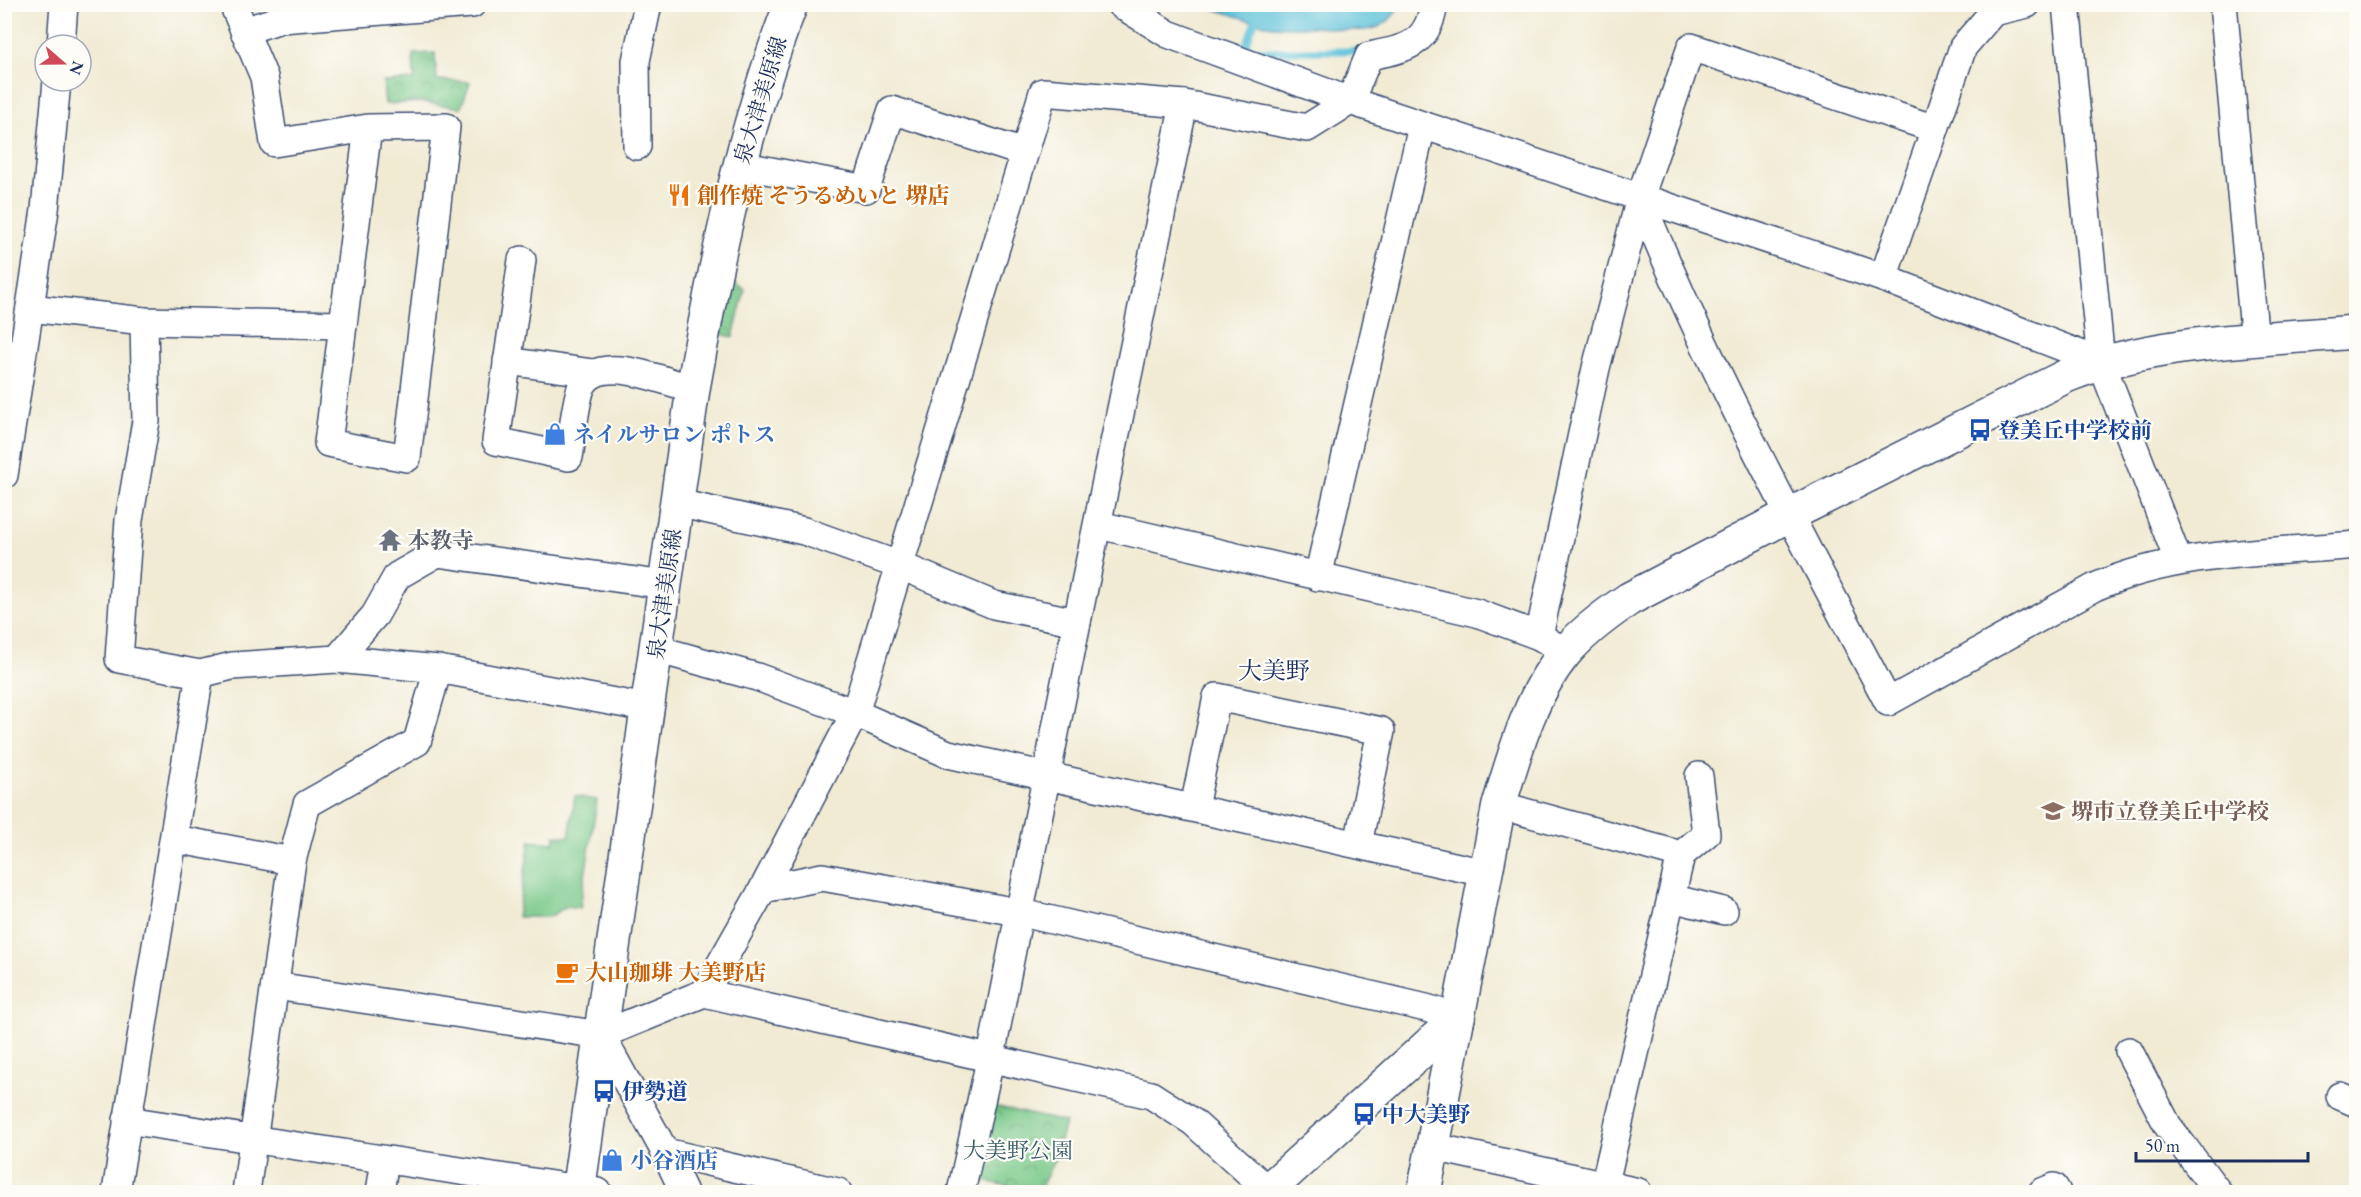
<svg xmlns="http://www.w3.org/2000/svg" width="2361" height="1197" viewBox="0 0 2361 1197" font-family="'EB Garamond','Noto Serif JP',serif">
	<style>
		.park { fill: url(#park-crowns); stroke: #497b72; stroke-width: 1.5 }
		.garden { fill: #77c787; stroke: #497b72; stroke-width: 1.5 }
		.water { fill: #5bc1d9; stroke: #3b789c; stroke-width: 1.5 }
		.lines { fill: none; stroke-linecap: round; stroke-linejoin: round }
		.stream { stroke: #5bc1d9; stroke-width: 7 }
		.street-casing { stroke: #3b4b70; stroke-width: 30 }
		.secondary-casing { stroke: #3b4b70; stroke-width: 36 }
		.primary-casing { stroke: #3b4b70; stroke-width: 36 }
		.street { stroke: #fff; stroke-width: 27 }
		.secondary { stroke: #fff; stroke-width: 33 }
		.primary { stroke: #fff; stroke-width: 33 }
		.labels { text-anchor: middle; stroke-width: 4.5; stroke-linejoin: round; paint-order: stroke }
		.street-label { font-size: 22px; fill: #1b2f5e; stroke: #fdfcf7 }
		.food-label { font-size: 22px; font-weight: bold; fill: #c56008; stroke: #fdfcf7; text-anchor: start }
		.transit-label { font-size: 22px; font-weight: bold; fill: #164399; stroke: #fdfcf7; text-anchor: start }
		.shop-label { font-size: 22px; font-weight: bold; fill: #366cbe; stroke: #fdfcf7; text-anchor: start }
		.worship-label { font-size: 22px; font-weight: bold; fill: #5b616d; stroke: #fdfcf7; text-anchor: start }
		.education-label { font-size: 22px; font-weight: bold; fill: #785e54; stroke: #fdfcf7; text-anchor: start }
		.park-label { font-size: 22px; fill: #375d6a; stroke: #fdfcf7 }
		.neighbourhood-label { font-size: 24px; fill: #1b2f5e; stroke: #fdfcf7 }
	</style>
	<defs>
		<pattern id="park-crowns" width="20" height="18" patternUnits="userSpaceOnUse" patternTransform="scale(1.5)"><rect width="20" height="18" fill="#77c787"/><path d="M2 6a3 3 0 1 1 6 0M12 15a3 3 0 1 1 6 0" fill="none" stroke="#61a272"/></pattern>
	</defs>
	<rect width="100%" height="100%" fill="#fdfcf7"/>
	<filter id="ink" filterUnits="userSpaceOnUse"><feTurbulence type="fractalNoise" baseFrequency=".0167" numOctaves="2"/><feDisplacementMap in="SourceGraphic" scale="12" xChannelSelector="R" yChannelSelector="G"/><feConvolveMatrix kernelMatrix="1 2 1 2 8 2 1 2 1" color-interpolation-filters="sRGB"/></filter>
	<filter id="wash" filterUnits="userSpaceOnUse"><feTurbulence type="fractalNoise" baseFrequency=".008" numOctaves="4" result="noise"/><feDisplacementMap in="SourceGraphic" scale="24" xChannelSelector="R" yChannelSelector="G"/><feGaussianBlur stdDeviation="1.35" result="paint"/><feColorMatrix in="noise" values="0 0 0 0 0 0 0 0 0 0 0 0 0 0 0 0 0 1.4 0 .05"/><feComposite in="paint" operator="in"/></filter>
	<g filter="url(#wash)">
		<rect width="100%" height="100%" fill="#f1ebd4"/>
		<!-- park -->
		<g class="park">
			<polygon points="435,53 437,80 470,82 461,108 422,102 385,104 383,82 414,80 413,54"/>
			<polygon points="727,278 745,289 733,337 717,333"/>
			<polygon points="989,1105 1065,1122 1056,1156 1039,1192 973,1179"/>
		</g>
		<!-- garden -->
		<polygon class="garden" points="575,796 597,800 580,908 567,906 549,917 517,917 530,841 554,843 555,835 569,837"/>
		<!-- water -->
		<path class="water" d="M 1200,5 L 1399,4 L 1399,5 C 1384,42 1344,28 1313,27 C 1298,27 1282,28 1267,25 C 1245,20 1223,11 1200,5 Z"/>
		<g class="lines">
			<!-- stream -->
			<g class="stream">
				<polyline points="1222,40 1260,51 1357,51"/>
				<polyline points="1245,47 1262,4"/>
			</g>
		</g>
	</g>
	<g filter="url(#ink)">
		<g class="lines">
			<!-- street casing -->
			<g class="street-casing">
				<g id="street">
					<polyline points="233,4 264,77 274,143 368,128 446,127 407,458 328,443 368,128"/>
					<path d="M 1120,4 L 1168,34 L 1350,101 L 1369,56 C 1404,49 1428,46 1434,4"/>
					<polyline points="2066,4 2101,362 2178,560"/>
					<polyline points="2223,4 2255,341"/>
					<polyline points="244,31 281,19 472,4"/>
					<polyline points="61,45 64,4"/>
					<polyline points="637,146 636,61 648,4"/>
					<polyline points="739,165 866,189 892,110 1024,153"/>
					<path d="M 1640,198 C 1710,372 1801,537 1888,702 L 2095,587 C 2177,551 2268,553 2356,545"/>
					<path d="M 522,260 L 496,441 L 569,457 C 573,435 574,408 581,388 C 596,350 665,382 693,389"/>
					<polyline points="1883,278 1935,129"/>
					<polyline points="30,308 144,321 343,325"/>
					<polyline points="144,321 146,421 129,520 119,659 200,674 232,666 337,659 438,669 647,708"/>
					<polyline points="507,361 593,373"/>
					<polyline points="4,475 45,210 57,81"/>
					<polyline points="677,503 804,531 901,566 994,605 1077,622"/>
					<polyline points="1099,525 1477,613 1539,636 1554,645"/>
					<polyline points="1318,577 1422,126"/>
					<polyline points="1539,636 1596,368 1640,198 1691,47 1935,129 1963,47 1993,12 2027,4"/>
					<polyline points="656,649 757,677 855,713 948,754 1485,873"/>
					<polyline points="337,659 375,615 397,576 437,553 665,585"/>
					<polyline points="1499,805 1681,855 1605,1183"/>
					<polyline points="1194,807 1217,697 1381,731 1358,844"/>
					<polyline points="175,839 292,861"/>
					<polyline points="1681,855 1706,834 1699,776"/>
					<polyline points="763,889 822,877 1018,912 1426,1008 1458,1018"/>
					<polyline points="1671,898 1724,911"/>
					<polyline points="275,986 601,1035 704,993 763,889 855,713 1043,92 1184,104 1307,128 1350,101 1883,278 2101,362"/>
					<polyline points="704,993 1151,1095 1193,1122 1268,1190"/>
					<polyline points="601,1035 665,1152 684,1192"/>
					<polyline points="2129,1051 2168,1126 2218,1192"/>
					<polyline points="2340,1096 2356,1103"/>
					<polyline points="127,1120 598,1192"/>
					<polyline points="1434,1147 1638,1192"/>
					<polyline points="665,1152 838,1192"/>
					<polyline points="116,1192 200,674"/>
					<polyline points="246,1192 292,861 307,804 417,742 438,669"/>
					<polyline points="380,1192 385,1160"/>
					<polyline points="961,1192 991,1056 1077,622 1184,104"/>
					<polyline points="2042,1192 2054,1187 2057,1192"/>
				</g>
			</g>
			<!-- secondary casing -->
			<g class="secondary-casing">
				<g id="secondary">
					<polyline points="1266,1192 1458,1018"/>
					<path d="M 1424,1192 L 1499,805 C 1515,753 1530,695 1565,653 C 1582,632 1607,614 1629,599 L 1789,515 L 2068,375 C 2158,340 2261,340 2356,332"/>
				</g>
			</g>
			<!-- primary casing -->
			<g class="primary-casing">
				<path id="primary" d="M 578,1192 L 693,389 C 716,259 743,129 791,4"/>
			</g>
			<!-- street -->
			<use href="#street" class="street"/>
			<!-- secondary -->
			<use href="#secondary" class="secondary"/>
			<!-- primary -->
			<use href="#primary" class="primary"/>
		</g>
	</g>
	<!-- icons -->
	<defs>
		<g id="restaurant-bare" transform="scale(1.8)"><path d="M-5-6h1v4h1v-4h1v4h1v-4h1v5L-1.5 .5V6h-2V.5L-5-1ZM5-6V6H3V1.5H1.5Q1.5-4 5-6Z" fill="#e8710a" stroke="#fdfcf7" stroke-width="2.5" paint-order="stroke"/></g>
		<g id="bus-bare" transform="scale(1.8)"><path d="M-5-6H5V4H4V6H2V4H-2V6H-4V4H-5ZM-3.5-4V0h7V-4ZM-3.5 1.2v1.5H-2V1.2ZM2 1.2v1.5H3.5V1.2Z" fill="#1a4fb4" stroke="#fdfcf7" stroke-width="2.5" paint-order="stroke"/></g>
		<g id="shop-bare" transform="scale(1.8)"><path d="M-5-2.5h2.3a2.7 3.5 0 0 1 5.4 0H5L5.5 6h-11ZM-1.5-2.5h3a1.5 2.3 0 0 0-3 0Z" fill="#3f7fe0" stroke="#fdfcf7" stroke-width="2.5" paint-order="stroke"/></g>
		<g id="temple-bare" transform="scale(1.8)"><path d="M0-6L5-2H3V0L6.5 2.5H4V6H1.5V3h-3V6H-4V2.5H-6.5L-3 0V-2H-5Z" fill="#6b7280" stroke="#fdfcf7" stroke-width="2.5" paint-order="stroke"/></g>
		<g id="school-bare" transform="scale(1.8)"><path d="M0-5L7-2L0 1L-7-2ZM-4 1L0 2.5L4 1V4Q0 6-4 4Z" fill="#8d6e63" stroke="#fdfcf7" stroke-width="2.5" paint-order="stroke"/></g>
		<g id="cafe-bare" transform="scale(1.8)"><path d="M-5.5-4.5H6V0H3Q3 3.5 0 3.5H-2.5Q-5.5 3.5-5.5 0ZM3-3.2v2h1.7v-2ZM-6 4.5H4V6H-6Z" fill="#e8710a" stroke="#fdfcf7" stroke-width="2.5" paint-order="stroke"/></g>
	</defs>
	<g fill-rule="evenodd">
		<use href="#restaurant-bare" x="679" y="195"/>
		<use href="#bus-bare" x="1980" y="430"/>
		<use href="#shop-bare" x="555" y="434"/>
		<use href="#temple-bare" x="390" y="540"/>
		<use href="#school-bare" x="2053" y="811"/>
		<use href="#cafe-bare" x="567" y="972"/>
		<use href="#bus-bare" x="604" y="1091"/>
		<use href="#bus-bare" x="1364" y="1114"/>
		<use href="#shop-bare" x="612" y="1160"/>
	</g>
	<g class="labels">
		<!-- street labels -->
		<g class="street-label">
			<text transform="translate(760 100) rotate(-73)" y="8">泉大津美原線</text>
			<text transform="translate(664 594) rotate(-82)" y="8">泉大津美原線</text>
		</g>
		<!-- food labels -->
		<g class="food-label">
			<text x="697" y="203">創作焼 そうるめいと 堺店</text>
			<text x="585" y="980">大山珈琲 大美野店</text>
		</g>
		<!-- transit labels -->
		<g class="transit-label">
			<text x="1998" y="438">登美丘中学校前</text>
			<text x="622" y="1099">伊勢道</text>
			<text x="1382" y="1122">中大美野</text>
		</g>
		<!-- shop labels -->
		<g class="shop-label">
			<text x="573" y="442">ネイルサロン ポトス</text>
			<text x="630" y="1168">小谷酒店</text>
		</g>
		<!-- worship labels -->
		<g class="worship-label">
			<text x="408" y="548">本教寺</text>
		</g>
		<!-- education labels -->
		<g class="education-label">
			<text x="2071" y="819">堺市立登美丘中学校</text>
		</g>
		<!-- park labels -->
		<g class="park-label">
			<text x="1018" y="1158">大美野公園</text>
		</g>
		<!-- neighbourhood labels -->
		<g class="neighbourhood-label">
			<text x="1274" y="679">大美野</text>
		</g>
	</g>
	<!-- margin -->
	<rect width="2361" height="1197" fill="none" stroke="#fdfcf7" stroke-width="24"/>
	<!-- north arrow -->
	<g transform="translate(63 63) rotate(110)"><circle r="28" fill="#fdfcf7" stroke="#a3aaba" stroke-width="1.5"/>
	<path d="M0-4.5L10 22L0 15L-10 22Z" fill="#d1495b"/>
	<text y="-9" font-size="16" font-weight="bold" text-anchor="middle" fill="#1b2f5e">N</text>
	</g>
	<!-- scale -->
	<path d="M2136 1152v9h172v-9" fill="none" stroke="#1b2f5e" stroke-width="3"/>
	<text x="2145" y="1152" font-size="18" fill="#1b2f5e" stroke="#fdfcf7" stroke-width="4.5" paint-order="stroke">50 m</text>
</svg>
